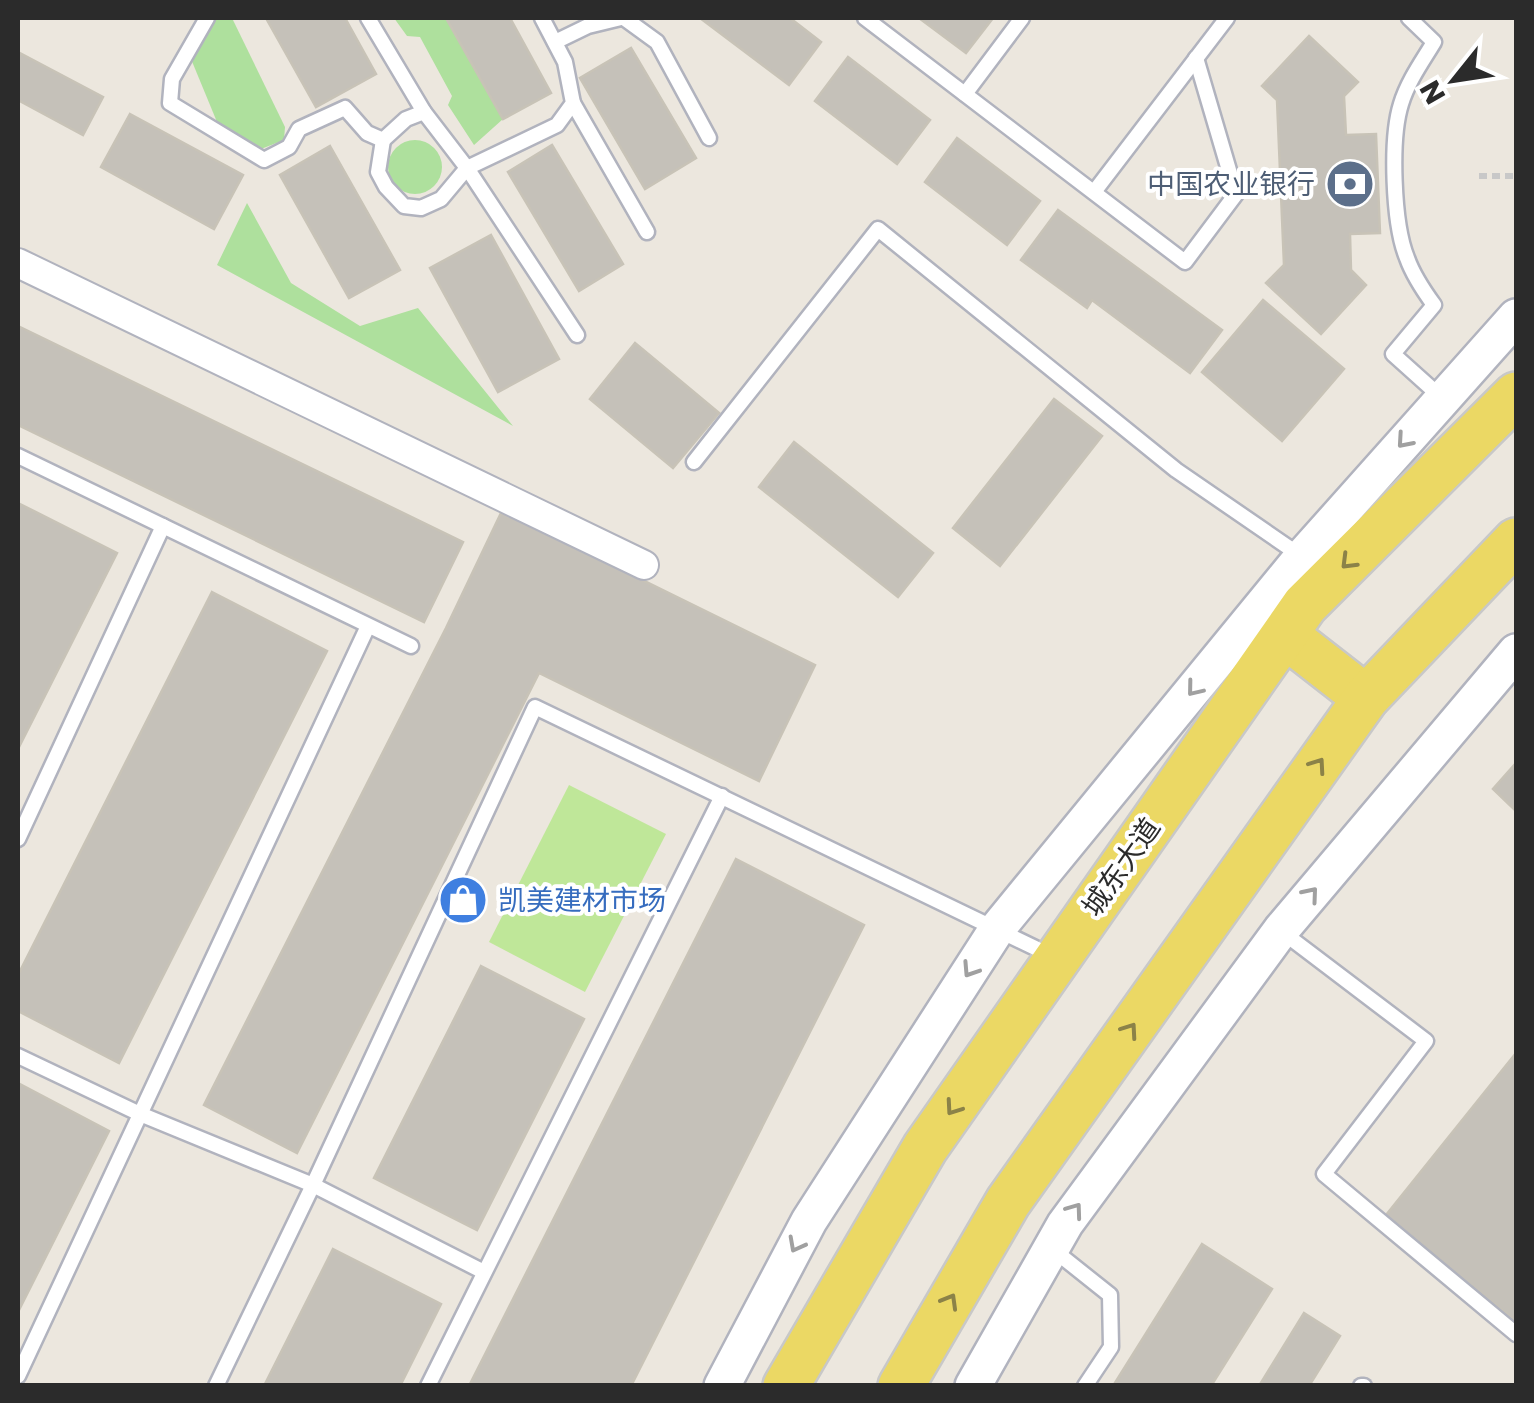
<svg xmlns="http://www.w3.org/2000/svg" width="1534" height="1403" viewBox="0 0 1534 1403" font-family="Poppins,'Noto Sans SC',sans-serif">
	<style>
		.green { fill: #aee09d }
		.pitch { fill: #bfe799 }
		.building { fill: #c5c1b9; stroke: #c8c3b7; stroke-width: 2.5 }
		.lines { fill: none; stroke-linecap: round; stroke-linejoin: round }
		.service-casing { stroke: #b1b3be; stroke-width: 19 }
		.minor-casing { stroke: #b1b3be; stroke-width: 32 }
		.tertiary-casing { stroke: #b1b3be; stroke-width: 40 }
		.primary-casing { stroke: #c8c8c8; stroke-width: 50 }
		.path { stroke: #c8c8c8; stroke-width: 6; stroke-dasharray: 8 5; stroke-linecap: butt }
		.service { stroke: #fff; stroke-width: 14 }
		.minor { stroke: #fff; stroke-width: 28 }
		.tertiary { stroke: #fff; stroke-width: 35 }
		.primary { stroke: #ebd864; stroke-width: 45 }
		.oneway { stroke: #a0a0a0 }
		.oneway2 { stroke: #8b8248 }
		.labels { text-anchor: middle; stroke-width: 8; stroke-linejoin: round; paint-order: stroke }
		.service-label { font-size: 28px; fill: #4e5e75; stroke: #fff; text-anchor: end }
		.street-label { font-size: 28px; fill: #2b2b2b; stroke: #fff }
		.shop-label { font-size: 28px; fill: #366cbe; stroke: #fff; text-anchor: start }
	</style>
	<rect width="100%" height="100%" fill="#ece7de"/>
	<!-- green -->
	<g class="green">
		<polygon points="217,18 232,18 285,127 284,140 261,149 217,122 191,59"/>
		<polygon points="394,18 446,18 503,119 474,145 448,105 452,96 420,37 407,36"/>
		<circle cx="415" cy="167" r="27"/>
		<polygon points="247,203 291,283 360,326 418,308 513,426 217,265"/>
	</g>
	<!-- pitch -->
	<polygon class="pitch" points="569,785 666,834 585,992 489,942"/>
	<!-- building -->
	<g class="building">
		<polygon points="266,18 345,18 376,74 316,107"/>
		<polygon points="446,18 510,18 551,93 503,119"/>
		<polygon points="700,18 790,18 821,42 789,85"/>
		<polygon points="919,18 993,18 966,53"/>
		<polygon points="1309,36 1358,82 1344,96 1346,135 1376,134 1380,233 1350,234 1351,270 1366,285 1321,334 1266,283 1284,265 1277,100 1262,86"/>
		<polygon points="631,48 696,158 645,189 580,78"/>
		<polygon points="18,52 103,97 83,135 18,100"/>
		<polygon points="848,57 930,120 897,164 815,101"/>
		<polygon points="130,114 243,175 214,229 101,167"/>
		<polygon points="957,138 1040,201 1007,245 925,182"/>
		<polygon points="552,145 623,264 579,291 508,172"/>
		<polygon points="330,146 400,270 349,298 280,175"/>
		<polygon points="1058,210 1222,330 1190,373 1092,300 1087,308 1021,260"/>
		<polygon points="491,235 559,359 498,392 430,268"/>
		<polygon points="1263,300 1344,369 1282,441 1202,372"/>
		<polygon points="18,326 463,542 424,622 18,425"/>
		<polygon points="635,343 719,413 673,468 590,399"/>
		<polygon points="1054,399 1102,436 1000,566 953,528"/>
		<polygon points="794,442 933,553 898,597 759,487"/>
		<polygon points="18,503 117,553 18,749"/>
		<polygon points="502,511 815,665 759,781 539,673 297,1153 204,1105 446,628"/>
		<polygon points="212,592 327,651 119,1063 18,1011 18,975"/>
		<polygon points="1516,763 1516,811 1493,789"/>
		<polygon points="736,859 864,925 631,1386 469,1386"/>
		<polygon points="481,966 584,1019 477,1230 374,1178"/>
		<polygon points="1516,1053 1516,1322 1386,1215"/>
		<polygon points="18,1083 109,1131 18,1312"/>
		<polygon points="1202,1244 1272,1289 1211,1386 1113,1386"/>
		<polygon points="333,1249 441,1304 400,1386 264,1386"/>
		<polygon points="1304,1313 1340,1336 1309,1386 1259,1386"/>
	</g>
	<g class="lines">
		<!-- service casing -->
		<g class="service-casing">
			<g id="service">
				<polyline points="207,18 172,79 170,103 264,160 289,147 299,129 345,108 367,133 383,140 406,119 424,112"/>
				<polyline points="368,18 424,112 467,168 577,335"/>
				<polyline points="624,18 657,42 709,138"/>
				<polyline points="865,18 1185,262 1236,194 1196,58"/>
				<path d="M 1409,18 L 1434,42 C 1422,62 1408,81 1401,104 C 1390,139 1393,224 1407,258 C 1413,275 1423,290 1434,305 L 1393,354 L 1442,398"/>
				<polyline points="555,42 588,26 621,18"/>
				<polyline points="965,94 1022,18"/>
				<polyline points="573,103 647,232"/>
				<polyline points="383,140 378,172 386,187 404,206 421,208 441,199 467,168 557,125 573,103 565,62 542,18"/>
				<polyline points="1094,192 1227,18"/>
				<polyline points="18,456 411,646"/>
				<polyline points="694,462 878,229 1176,470 1301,556"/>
				<polyline points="18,839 163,526"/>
				<polyline points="1281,931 1426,1041 1324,1174 1516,1334"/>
				<polyline points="18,1056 140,1114 313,1185 484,1272"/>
				<polyline points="1051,1248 1110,1295 1111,1347 1085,1386"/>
				<polyline points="18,1376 368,626"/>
				<polyline points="216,1386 313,1185 535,707 1052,956"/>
				<polyline points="428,1386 722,796"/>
				<polyline points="1361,1386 1364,1386"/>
			</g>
		</g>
		<!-- minor casing -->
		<g class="minor-casing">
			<polyline id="minor" points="18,263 644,565"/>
		</g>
		<!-- tertiary casing -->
		<g class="tertiary-casing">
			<g id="tertiary">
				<polyline points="722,1386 809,1221 997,929 1302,557 1516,317"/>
				<polyline points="973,1386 1065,1224 1281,930 1516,652"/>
			</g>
		</g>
		<!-- primary casing -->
		<g class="primary-casing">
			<g id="primary">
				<polyline points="1285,635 1366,698"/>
				<polyline points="786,1386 925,1148 1305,605 1516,395"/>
				<polyline points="901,1386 1008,1202 1366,698 1516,541"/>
			</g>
		</g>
		<!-- path -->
		<polyline class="path" points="1479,176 1516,176"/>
		<!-- service -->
		<use href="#service" class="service"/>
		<!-- minor -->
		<use href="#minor" class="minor"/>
		<!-- tertiary -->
		<use href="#tertiary" class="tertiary"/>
		<!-- primary -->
		<use href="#primary" class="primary"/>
	</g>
	<!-- one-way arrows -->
	<defs><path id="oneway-chevron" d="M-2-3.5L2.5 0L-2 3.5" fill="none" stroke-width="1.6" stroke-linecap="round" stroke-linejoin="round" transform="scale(2.5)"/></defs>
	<g class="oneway">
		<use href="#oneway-chevron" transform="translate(1404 441) rotate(131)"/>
		<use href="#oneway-chevron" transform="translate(1194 689) rotate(129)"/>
		<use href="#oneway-chevron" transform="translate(1311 894) rotate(-50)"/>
		<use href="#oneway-chevron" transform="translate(970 970) rotate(123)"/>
		<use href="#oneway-chevron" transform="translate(1075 1210) rotate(-54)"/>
		<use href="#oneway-chevron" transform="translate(796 1245) rotate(118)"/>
	</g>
	<g class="oneway2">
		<use href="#oneway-chevron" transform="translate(1348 562) rotate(135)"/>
		<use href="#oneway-chevron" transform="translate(1318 765) rotate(-55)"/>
		<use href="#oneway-chevron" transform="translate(1130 1030) rotate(-55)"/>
		<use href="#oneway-chevron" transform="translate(953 1108) rotate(125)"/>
		<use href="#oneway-chevron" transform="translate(950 1301) rotate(-60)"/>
	</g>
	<!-- icons -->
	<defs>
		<g id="bank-disc" transform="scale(2.5)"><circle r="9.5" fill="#5c6f8a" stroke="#fff"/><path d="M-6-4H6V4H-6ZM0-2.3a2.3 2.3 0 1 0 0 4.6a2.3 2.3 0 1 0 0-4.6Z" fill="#fff"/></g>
		<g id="shop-disc" transform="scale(2.5)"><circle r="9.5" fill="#3f7fe0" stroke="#fff"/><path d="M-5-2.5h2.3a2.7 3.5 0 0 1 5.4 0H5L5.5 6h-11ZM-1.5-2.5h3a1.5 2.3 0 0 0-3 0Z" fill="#fff"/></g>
	</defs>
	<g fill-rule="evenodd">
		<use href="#bank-disc" x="1350" y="184"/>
		<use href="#shop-disc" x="463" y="900"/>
	</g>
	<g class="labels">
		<!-- service labels -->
		<g class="service-label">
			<text x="1315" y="194">中国农业银行</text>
		</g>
		<!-- street labels -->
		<g class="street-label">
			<text transform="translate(1121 867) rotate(-55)" y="10">城东大道</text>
		</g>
		<!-- shop labels -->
		<g class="shop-label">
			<text x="498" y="910">凯美建材市场</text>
		</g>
	</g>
	<!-- border -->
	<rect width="1534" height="1403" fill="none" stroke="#2b2b2b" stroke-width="40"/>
	<!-- north arrow -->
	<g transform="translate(1454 80) rotate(240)" stroke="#ffffff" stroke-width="8" paint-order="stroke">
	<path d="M0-8L18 38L0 25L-18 38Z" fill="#2b2b2b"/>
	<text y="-15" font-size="28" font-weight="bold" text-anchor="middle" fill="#2b2b2b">N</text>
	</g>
</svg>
